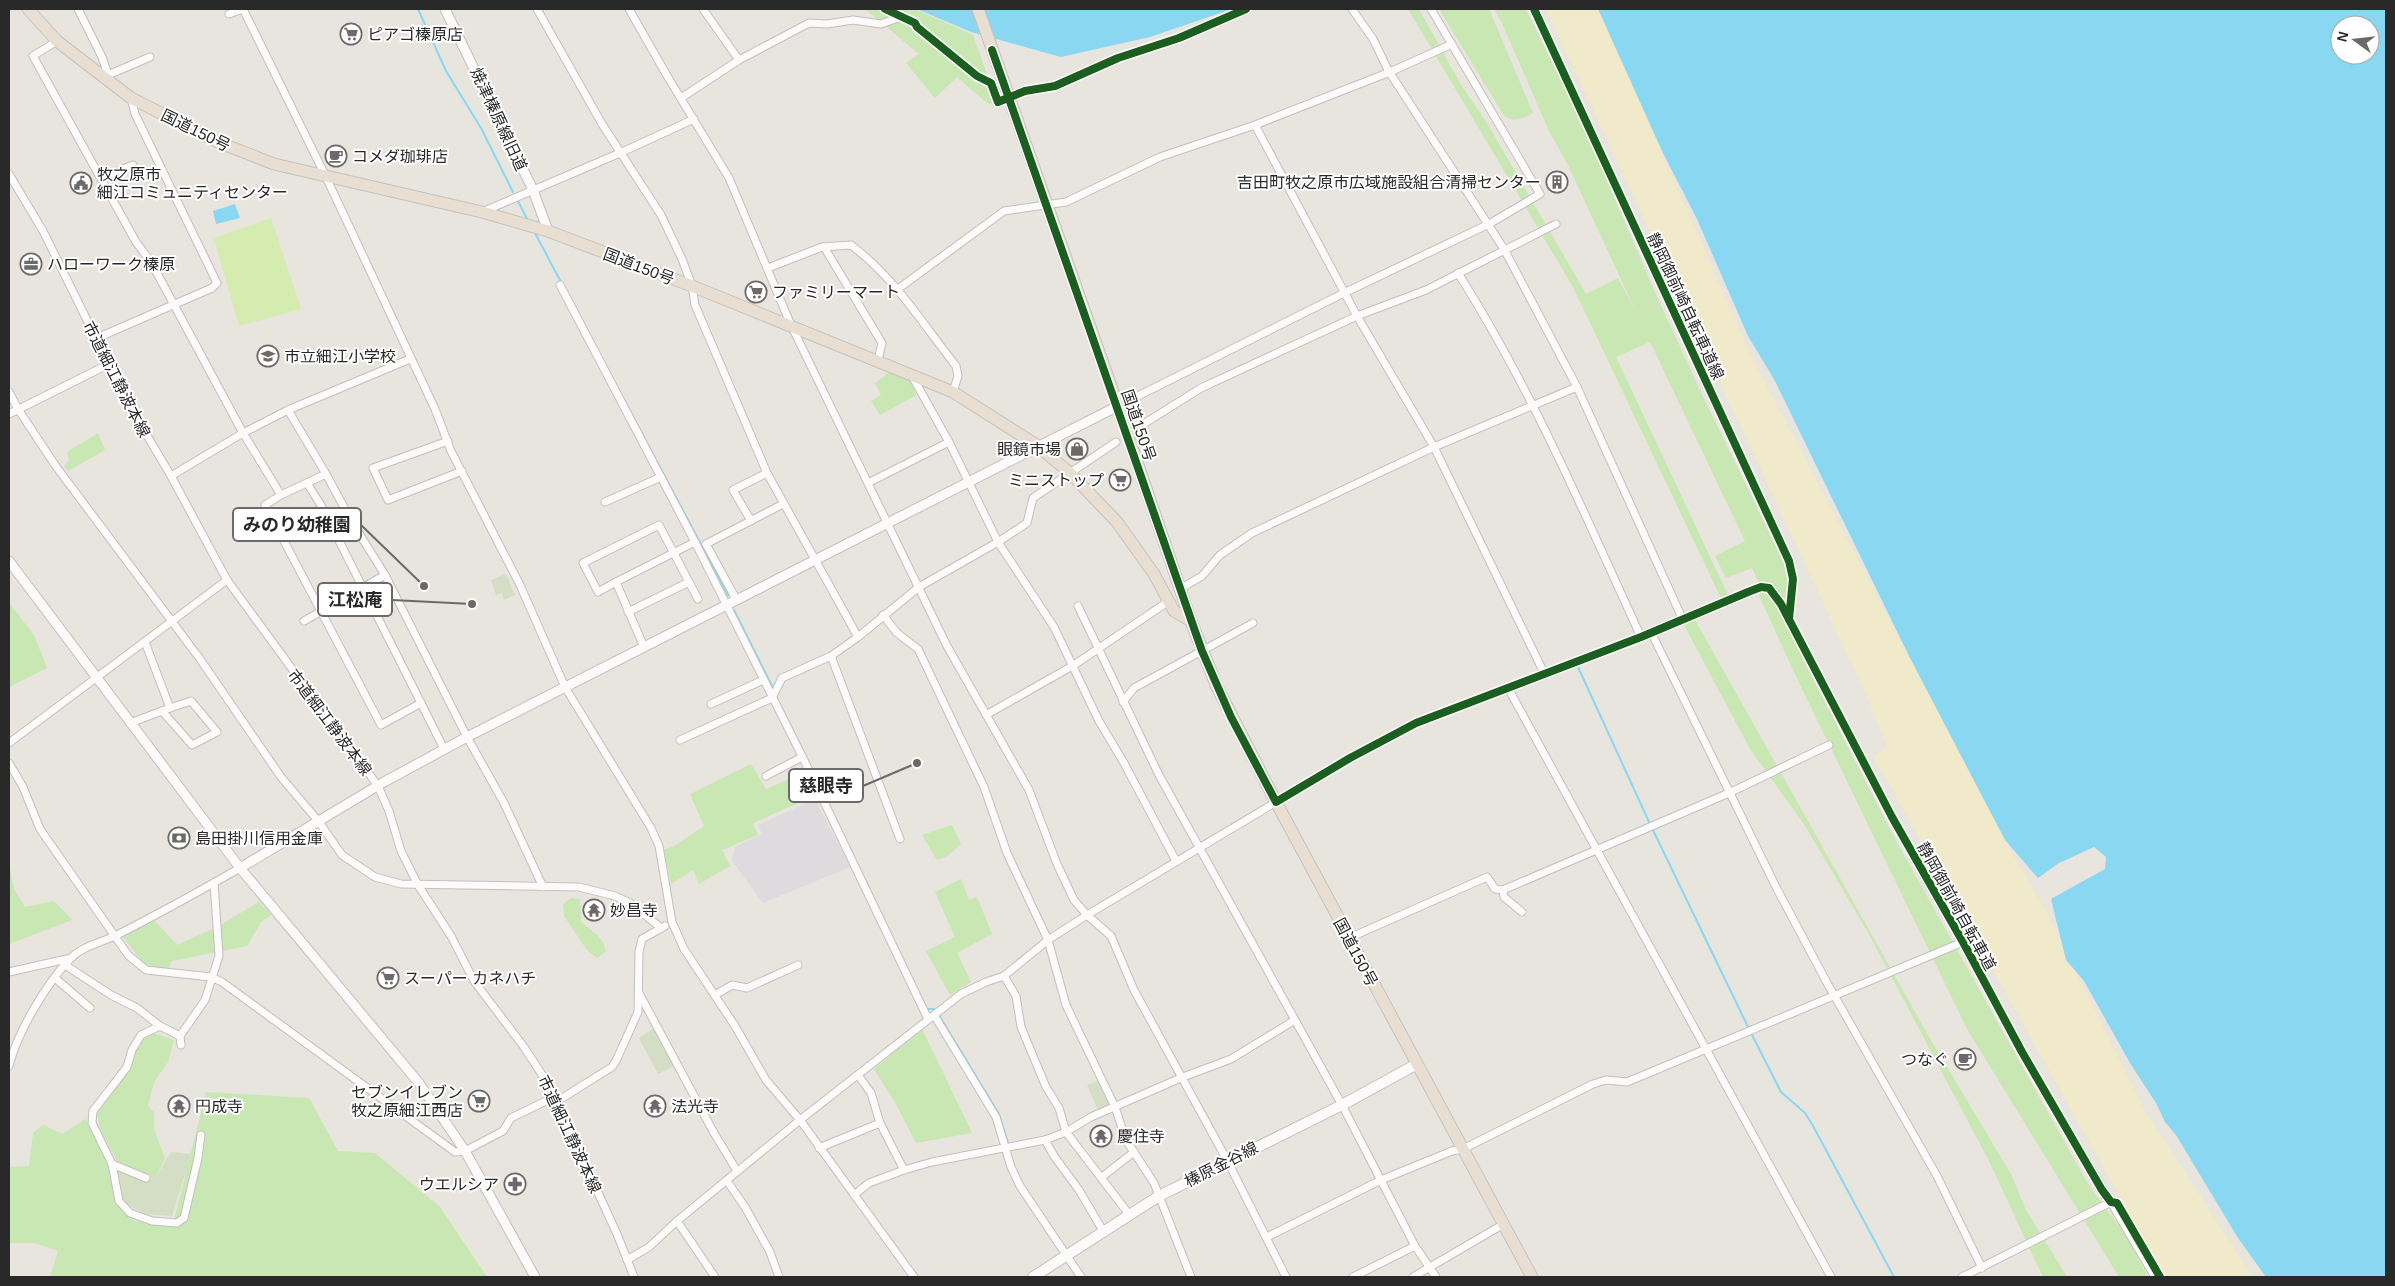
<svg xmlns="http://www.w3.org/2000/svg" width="2395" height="1286" viewBox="0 0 2395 1286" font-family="Arial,'Noto Sans JP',sans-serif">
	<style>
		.industrial { fill: #dedbde }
		.green { fill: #c8e7b3 }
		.sand { fill: #f0e9ca }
		.cemetery { fill: #d4dec4 }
		.pitch { fill: #d5ecb0 }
		.water { fill: #8ad7f2; fill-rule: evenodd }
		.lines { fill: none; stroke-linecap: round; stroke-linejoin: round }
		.stream { stroke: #8ad7f2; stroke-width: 2 }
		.minor-casing { stroke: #c1c0c0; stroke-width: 9 }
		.tertiary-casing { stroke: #c1c0c0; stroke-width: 11 }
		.secondary-casing { stroke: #c1c0c0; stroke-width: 12 }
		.trunk-casing { stroke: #c4c3c0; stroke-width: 13 }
		.minor { stroke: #fcfbfa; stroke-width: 7 }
		.tertiary { stroke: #fcfbfa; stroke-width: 9 }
		.secondary { stroke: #fcfbfa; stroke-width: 10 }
		.trunk { stroke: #e8dfd2; stroke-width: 11 }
		.cycleway-casing { stroke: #fff; stroke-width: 11 }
		.cycleway { stroke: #1b5e20; stroke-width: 8 }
		.labels { text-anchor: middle; stroke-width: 4; stroke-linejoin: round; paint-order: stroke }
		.poi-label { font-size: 16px; fill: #292929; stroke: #fff; text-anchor: start }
		.street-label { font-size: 16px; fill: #292929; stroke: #fff }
		.leader { fill: none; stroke: #6c6a68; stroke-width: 2 }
		.callout-dot { fill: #6c6a68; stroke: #fff; stroke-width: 2 }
		.callout { fill: #fff; stroke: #6c6a68; stroke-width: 2 }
		.callout-label { font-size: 18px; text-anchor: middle; font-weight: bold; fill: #292929 }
	</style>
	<rect width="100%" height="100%" fill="#e8e4de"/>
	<!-- industrial -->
	<polygon class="industrial" points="815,799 850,867 763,903 732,861 735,847 762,834 758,825"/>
	<!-- green -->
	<g class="green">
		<polygon points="865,9 915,9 973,35 998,106 987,103 957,77 935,98 906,63 919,54"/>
		<polygon points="1408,9 1419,9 1461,85 1487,123 1586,294 1618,278 1636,312 1568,165 1549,131 1501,21 1494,9 1526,9 1583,124 1653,288 1704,399 1788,571 1785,619 1803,659 1895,839 2088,1184 2127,1237 2148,1277 2119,1277 1967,1029 1792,668 1758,593 1759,582 1752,568 1726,578 1715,556 1745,541 1650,342 1616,357 1728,595 1721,598 1573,287"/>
		<path d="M 1439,9 L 1489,9 L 1533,113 C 1521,119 1514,124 1503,114 Z"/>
		<polygon points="890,372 911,379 916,395 880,415 871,401 881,395 875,383"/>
		<polygon points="98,433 105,450 68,471 64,466 69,461 67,452"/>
		<polygon points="9,603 34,635 47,668 9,687"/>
		<polygon points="1695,620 1932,1042 2012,1176 2026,1210 2067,1277 2043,1277 1990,1163 1870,936 1804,824 1750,749 1684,625"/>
		<polygon points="751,764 766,789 805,772 814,796 753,823 758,835 722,850 730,866 699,884 693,870 671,884 664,850 676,845 704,826 690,794"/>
		<polygon points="952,825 961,844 947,856 937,860 922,835"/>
		<polygon points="9,863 14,889 25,907 54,901 72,920 9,944"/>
		<polygon points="961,879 969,900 977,897 992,934 957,953 971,982 950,995 926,951 955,937 935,892"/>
		<polygon points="571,898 580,899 581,922 597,935 603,942 606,951 597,958 587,950 564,916 563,904"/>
		<polygon points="259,902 271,915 261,922 247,946 172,961 168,969 144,964 123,937 153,919 177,945 217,927"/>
		<polygon points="922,1029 972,1133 916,1143 896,1104 874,1069"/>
		<polygon points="153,1033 174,1040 168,1062 154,1082 148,1106 154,1112 154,1129 165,1158 156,1177 115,1169 117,1161 100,1129 97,1111 121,1081 133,1061 136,1048 144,1036"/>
		<polygon points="206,1092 309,1098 338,1151 375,1153 440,1207 487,1277 50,1277 58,1251 34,1243 10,1243 9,1260 9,1167 29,1166 33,1133 43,1125 63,1134 85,1119 106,1154 117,1205 134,1221 180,1228 173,1225"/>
	</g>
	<!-- sand -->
	<polygon class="sand" points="1546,9 1599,9 1751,356 2016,860 2045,909 2145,1111 2253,1277 2165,1277 1873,756 1887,747 1867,697"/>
	<!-- cemetery -->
	<g class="cemetery">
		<polygon points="506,574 515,595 504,600 502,593 496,595 491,580"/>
		<polygon points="657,1026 676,1065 658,1074 639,1038"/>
		<polygon points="1100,1080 1110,1105 1098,1110 1087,1085"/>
		<polygon points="171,1152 191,1154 172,1216 146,1214 124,1203 115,1169 156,1177"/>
	</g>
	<!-- pitch -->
	<polygon class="pitch" points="271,218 301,309 239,326 214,238"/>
	<!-- water -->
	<g class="water">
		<polygon points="917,9 1232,9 1150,37 1061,57 971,32"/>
		<path d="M 1598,9 L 2386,9 L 2386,1277 L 2266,1277 L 2238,1238 L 2176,1135 L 2165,1122 L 2156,1103 L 2130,1063 L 2084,981 L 2066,960 L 2051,899 L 2105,869 L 2106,857 L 2094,847 L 2059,863 L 2038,878 L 2005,840 L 1909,656 L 1775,381 L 1748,336 L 1697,219 L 1663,153 ZM 2340,25 L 2370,25 L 2370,55 L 2340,55 Z"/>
		<polygon points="235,204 240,218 216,224 213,211"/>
	</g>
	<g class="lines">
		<!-- stream -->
		<g class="stream">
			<polyline points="418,9 446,71 481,128 513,192"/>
			<polyline points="518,201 527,219"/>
			<polyline points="535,233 562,284"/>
			<polyline points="572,301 577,310"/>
			<polyline points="615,383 728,595"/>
			<polyline points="734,610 773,688"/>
			<polyline points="1578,667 1650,824"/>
			<polyline points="1652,828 1749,1029"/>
			<polyline points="864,878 879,910"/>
			<polyline points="927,1009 934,1009"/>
			<polyline points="940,1017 999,1114 1008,1143"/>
			<polyline points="1751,1033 1781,1092 1805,1113 1812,1124 1894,1277"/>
		</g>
		<!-- minor casing -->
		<g class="minor-casing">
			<g id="minor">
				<polyline points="78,9 102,57 110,80"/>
				<polyline points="243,9 326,177 435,409 451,451 520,585 565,687 651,828 659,846 672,922 684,949 735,1026 766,1080 800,1120 914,1277"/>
				<polyline points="537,9 602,124 661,215 682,259 692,286 695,305 767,473 858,637"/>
				<polyline points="629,9 666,74 729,178 791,325 947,646 1029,790 1057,864 1074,900 1087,915 1111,936 1134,990 1228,1162 1286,1277"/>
				<polyline points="703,9 739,60"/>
				<polyline points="1352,9 1373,39 1388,70 1504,249 1577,387 1683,620"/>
				<polyline points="229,14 243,9"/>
				<polyline points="57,41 33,56 136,242 151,262 243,433 281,495 326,474"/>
				<polyline points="108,75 150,57"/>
				<polyline points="681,98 739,60 809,23 827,24 853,20 881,24 901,17"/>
				<polyline points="1255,125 1357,316 1434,447 1545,675"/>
				<polyline points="9,174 43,231 129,405 171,476 227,580 378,786 389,811 401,851 418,885 451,936 474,981 524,1047 548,1084 617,1234 634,1277"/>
				<polyline points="101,178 133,165"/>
				<polyline points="482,212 620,153 694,119"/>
				<polyline points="824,247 882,343 878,360"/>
				<path d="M 768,268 L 822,247 L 851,245 C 895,278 922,323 956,366 L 958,376 L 953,392"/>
				<path d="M 1458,273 C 1531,388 1584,513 1641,637"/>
				<polyline points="560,285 695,542 803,758 928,1019"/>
				<polyline points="898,289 1004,211 1066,202 1160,157 1255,125 1390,72 1452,44"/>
				<polyline points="97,338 212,288 217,283 135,114 131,98"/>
				<polyline points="912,376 949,442 998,542 1054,627 1099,721 1124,763 1176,861"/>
				<polyline points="9,392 18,409 55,465 200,659 281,777 319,822 342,855 375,877 401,884 579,887 615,896 630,903 661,928"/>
				<polyline points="1118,406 1346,292 1489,224 1540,194 1431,9"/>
				<polyline points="288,410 326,474 352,522 385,575 467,737 504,803 543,887"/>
				<polyline points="9,414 109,364"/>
				<polyline points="1145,423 1201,388 1357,316 1426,290 1556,224"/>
				<polyline points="448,441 373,468 388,500 462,471"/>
				<polyline points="171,476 243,433 288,410 410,359"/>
				<polyline points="307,483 322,507 421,703"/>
				<polyline points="868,483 949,442"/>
				<polyline points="281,495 265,505 381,725 421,703 444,749"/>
				<polyline points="605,502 661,477"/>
				<polyline points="751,521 733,490 767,473"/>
				<polyline points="616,582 598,592 583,563 659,525 698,599"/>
				<polyline points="1180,589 1202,576 1220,555 1252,533 1434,447 1577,387"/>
				<polyline points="736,599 706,544 783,504"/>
				<polyline points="628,612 689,582"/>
				<polyline points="883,615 897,633 918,649 984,787 1007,853 1048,940 1066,1005 1115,1107 1126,1140 1154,1183 1191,1277"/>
				<polyline points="304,621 385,575"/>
				<polyline points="1651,632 1776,887 1826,981 1937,1176 1982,1268"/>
				<polyline points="644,647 616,582 695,542"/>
				<polyline points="831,656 900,839"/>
				<polyline points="1508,688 1831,1277"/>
				<polyline points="1123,702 1134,688 1253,623"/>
				<polyline points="711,704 763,680"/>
				<polyline points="162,711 192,745 217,732 191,701 170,708"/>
				<polyline points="986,715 1074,665 1169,601"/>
				<polyline points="130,723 170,708 145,642"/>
				<polyline points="680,740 772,698 782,678 831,656 858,637 919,587 998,542 1027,523 1033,498 1116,442"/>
				<polyline points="9,743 227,580"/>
				<polyline points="9,763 23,787 40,829 128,955 146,970 211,977 222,982 455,1152 465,1151 503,1131 511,1118 554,1097"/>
				<polyline points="766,776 802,757"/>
				<polyline points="1503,890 1504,897 1522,912"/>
				<polyline points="1349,938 1487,877 1495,889 1503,890 1729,793 1829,745"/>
				<polyline points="65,965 111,995 137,1008 160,1026"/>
				<polyline points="9,972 71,958"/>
				<polyline points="1004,976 1016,996 1021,1027 1046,1087 1059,1108 1066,1132 1128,1213"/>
				<polyline points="55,978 90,1008"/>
				<polyline points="639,993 714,1133 737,1171"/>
				<polyline points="715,995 732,985 747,988 798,965"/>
				<polyline points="934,1015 996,1117 1011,1167 1020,1186 1081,1277"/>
				<polyline points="1295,1020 1342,1105 1415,1246 1436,1277"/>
				<polyline points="180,1036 160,1026 141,1035 132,1050 127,1067 93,1111 92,1123 112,1164 119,1201 130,1213 152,1221 177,1223 184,1218 198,1158 201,1135"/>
				<polyline points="181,1045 180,1036 205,1000 219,956 214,883"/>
				<path d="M 9,1066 C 17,1033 47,982 71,958 C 84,945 104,942 119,934 C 160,913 200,891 240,868"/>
				<polyline points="858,1075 871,1093 880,1123 904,1170"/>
				<polyline points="556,1102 612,1067 616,1061 638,1012 639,952 642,939 665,926"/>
				<polyline points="1045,1140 1054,1156 1079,1190 1103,1231"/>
				<polyline points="819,1148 880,1123"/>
				<polyline points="112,1164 146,1178"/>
				<polyline points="1102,1177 1134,1152"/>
				<polyline points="727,1181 745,1207 770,1252 779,1277"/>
				<polyline points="854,1195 869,1183 904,1170 932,1162 1045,1140 1066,1132 1091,1117 1183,1077 1231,1059 1295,1020 1159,775 1078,606"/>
				<polyline points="677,1221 715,1277"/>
				<polyline points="1267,1237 1381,1180 1452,1151 1463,1149 1593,1084 1606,1080 1627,1082 1963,942"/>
				<path d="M 627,1260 L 649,1247 L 677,1221 L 800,1120 L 961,994 L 986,982 L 1004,976 L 1048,940 L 1087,915 L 1350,758 L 1416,723 L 1641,637 L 1748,592 C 1768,584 1771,585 1781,604 L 1926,880 L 1963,942 L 2022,1052 L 2155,1277"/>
				<polyline points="1353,1277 1415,1246"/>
				<polyline points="1413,1277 1502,1225"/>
				<polyline points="1962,1277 2111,1202"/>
			</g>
		</g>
		<!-- tertiary casing -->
		<g class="tertiary-casing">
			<g id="tertiary">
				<polyline points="445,9 533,190 548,231"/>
				<polyline points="9,561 240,868 419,1083 465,1151 535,1277"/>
				<polyline points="240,868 384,782 467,737 1118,406"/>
			</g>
		</g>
		<!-- secondary casing -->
		<g class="secondary-casing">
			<polyline id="secondary" points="1033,1277 1159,1196 1342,1105 1417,1064"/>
		</g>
		<!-- trunk casing -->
		<g class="trunk-casing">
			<g id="trunk">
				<polyline points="28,9 57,41 131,98 218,142 274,164 482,212 548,231 692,286 953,392 1038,446 1070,473 1117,522 1154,574 1174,611 1191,621"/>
				<polyline points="978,9 1118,406 1191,621 1217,687 1276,802 1532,1277"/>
			</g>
		</g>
		<!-- minor -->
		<use href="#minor" class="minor"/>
		<!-- tertiary -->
		<use href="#tertiary" class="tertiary"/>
		<!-- secondary -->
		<use href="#secondary" class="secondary"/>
		<!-- trunk -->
		<use href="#trunk" class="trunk"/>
		<!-- cycleway casing -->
		<g class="cycleway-casing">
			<g id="cycleway">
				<polyline points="885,9 915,23 917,27 977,76 991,83 998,102 1025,91 1055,86 1118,58 1179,38 1246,9"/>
				<polyline points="1534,9 1789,561 1793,579 1789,619"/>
				<polyline points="992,50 1202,651 1231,717 1276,802 1350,758 1416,723 1641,637 1748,592 1761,587 1769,588 1781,604 1892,817 1963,942 2022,1052 2102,1190 2111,1202 2117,1203 2160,1277"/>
			</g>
		</g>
		<!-- cycleway -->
		<use href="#cycleway" class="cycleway"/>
	</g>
	<!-- icons -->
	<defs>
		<g id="supermarket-ring" transform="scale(1.125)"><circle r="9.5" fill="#fff" stroke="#6c6a68" stroke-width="1.5"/><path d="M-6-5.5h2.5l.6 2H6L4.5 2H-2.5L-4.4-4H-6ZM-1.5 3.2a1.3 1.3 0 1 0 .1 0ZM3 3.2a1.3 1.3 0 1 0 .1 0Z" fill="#6c6a68"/></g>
		<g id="cafe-ring" transform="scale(1.125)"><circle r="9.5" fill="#fff" stroke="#6c6a68" stroke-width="1.5"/><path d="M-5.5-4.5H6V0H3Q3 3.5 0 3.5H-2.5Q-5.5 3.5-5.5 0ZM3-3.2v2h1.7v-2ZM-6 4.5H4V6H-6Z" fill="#6c6a68"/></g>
		<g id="building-ring" transform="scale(1.125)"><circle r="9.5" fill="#fff" stroke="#6c6a68" stroke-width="1.5"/><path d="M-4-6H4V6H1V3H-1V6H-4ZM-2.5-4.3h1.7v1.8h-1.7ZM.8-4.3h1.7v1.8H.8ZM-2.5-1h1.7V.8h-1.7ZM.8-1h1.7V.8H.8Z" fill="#6c6a68"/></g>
		<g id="civic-ring" transform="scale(1.125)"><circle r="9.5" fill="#fff" stroke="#6c6a68" stroke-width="1.5"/><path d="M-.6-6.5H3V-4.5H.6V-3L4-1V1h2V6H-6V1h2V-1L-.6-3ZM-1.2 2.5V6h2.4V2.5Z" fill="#6c6a68"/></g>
		<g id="office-ring" transform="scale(1.125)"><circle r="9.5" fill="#fff" stroke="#6c6a68" stroke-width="1.5"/><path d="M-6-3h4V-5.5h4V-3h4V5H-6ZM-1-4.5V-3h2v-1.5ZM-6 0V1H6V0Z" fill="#6c6a68"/></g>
		<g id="school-ring" transform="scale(1.125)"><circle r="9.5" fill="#fff" stroke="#6c6a68" stroke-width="1.5"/><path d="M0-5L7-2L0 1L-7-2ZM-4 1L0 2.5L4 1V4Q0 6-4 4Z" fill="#6c6a68"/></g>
		<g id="shop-ring" transform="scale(1.125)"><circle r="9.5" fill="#fff" stroke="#6c6a68" stroke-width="1.5"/><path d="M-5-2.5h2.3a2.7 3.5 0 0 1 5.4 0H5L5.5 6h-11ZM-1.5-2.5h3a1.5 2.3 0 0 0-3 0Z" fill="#6c6a68"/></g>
		<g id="bank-ring" transform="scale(1.125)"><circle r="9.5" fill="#fff" stroke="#6c6a68" stroke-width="1.5"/><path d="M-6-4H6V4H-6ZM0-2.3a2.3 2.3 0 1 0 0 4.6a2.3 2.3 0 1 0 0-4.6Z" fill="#6c6a68"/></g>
		<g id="temple-ring" transform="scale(1.125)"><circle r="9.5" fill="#fff" stroke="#6c6a68" stroke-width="1.5"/><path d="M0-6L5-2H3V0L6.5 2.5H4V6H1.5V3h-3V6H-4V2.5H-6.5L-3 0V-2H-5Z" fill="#6c6a68"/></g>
		<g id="pharmacy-ring" transform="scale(1.125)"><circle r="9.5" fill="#fff" stroke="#6c6a68" stroke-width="1.5"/><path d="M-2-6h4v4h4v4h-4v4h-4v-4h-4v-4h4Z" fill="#6c6a68"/></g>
	</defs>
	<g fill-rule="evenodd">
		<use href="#supermarket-ring" x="351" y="34"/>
		<use href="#cafe-ring" x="336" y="156"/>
		<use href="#building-ring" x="1557" y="182"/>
		<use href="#civic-ring" x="81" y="183"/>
		<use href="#office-ring" x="31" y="264"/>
		<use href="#supermarket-ring" x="756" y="292"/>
		<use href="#school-ring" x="268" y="356"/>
		<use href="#shop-ring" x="1077" y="449"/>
		<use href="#supermarket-ring" x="1120" y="480"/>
		<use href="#bank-ring" x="179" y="838"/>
		<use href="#temple-ring" x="594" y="910"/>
		<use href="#supermarket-ring" x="388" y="978"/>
		<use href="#cafe-ring" x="1965" y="1059"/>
		<use href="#supermarket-ring" x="479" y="1101"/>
		<use href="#temple-ring" x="179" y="1106"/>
		<use href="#temple-ring" x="655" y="1106"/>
		<use href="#temple-ring" x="1101" y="1136"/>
		<use href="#pharmacy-ring" x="515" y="1184"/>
	</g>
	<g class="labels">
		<!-- poi labels -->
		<g class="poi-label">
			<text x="367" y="40">ピアゴ榛原店</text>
			<text x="352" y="162">コメダ珈琲店</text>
			<text x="97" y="180">牧之原市<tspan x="97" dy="18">細江コミュニティセンター</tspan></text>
			<text x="1541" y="188" text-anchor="end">吉田町牧之原市広域施設組合清掃センター</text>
			<text x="47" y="270">ハローワーク榛原</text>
			<text x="772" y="298">ファミリーマート</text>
			<text x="284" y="362">市立細江小学校</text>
			<text x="1061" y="455" text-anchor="end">眼鏡市場</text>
			<text x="1104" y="486" text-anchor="end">ミニストップ</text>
			<text x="195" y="844">島田掛川信用金庫</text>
			<text x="610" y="916">妙昌寺</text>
			<text x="404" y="984">スーパー カネハチ</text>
			<text x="1949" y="1065" text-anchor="end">つなぐ</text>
			<text x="463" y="1098" text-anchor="end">セブンイレブン<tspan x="463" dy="18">牧之原細江西店</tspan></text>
			<text x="195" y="1112">円成寺</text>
			<text x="671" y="1112">法光寺</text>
			<text x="1117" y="1142">慶住寺</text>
			<text x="499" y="1190" text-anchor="end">ウエルシア</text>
		</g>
		<!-- street labels -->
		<g class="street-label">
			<text transform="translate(499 119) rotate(65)" y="6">焼津榛原線旧道</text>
			<text transform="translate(196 130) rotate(26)" y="6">国道150号</text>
			<text transform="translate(639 266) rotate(21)" y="6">国道150号</text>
			<text transform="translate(1686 306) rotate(65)" y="6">静岡御前崎自転車道線</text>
			<text transform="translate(117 379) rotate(63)" y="6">市道細江静波本線</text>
			<text transform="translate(1139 425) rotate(71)" y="6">国道150号</text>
			<text transform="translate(330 722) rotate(53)" y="6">市道細江静波本線</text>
			<text transform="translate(1957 906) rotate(61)" y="6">静岡御前崎自転車道</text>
			<text transform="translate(1356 952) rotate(62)" y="6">国道150号</text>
			<text transform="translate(570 1134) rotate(65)" y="6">市道細江静波本線</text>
			<text transform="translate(1221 1164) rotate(-27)" y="6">榛原金谷線</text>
		</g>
	</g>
	<!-- callouts -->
	<path class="leader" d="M424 586L361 525M472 604L392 600M917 763L863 786"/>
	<g class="callout-dot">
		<circle cx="424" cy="586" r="5"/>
		<circle cx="472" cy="604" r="5"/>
		<circle cx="917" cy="763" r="5"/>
	</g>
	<g class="callout">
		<rect x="233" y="508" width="128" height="33" rx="5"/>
		<rect x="318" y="583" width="74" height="33" rx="5"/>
		<rect x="789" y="769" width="74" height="33" rx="5"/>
	</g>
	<g class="callout-label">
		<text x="297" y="531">みのり幼稚園</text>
		<text x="355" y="606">江松庵</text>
		<text x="826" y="792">慈眼寺</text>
	</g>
	<!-- border -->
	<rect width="2395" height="1286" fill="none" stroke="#292929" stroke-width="20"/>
	<!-- north arrow -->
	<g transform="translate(2355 40) rotate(285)"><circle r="24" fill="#ffffff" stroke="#a9a9a9"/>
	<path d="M0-4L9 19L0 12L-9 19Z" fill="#6c6a68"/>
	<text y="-8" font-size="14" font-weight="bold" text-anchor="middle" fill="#292929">N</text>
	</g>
</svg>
